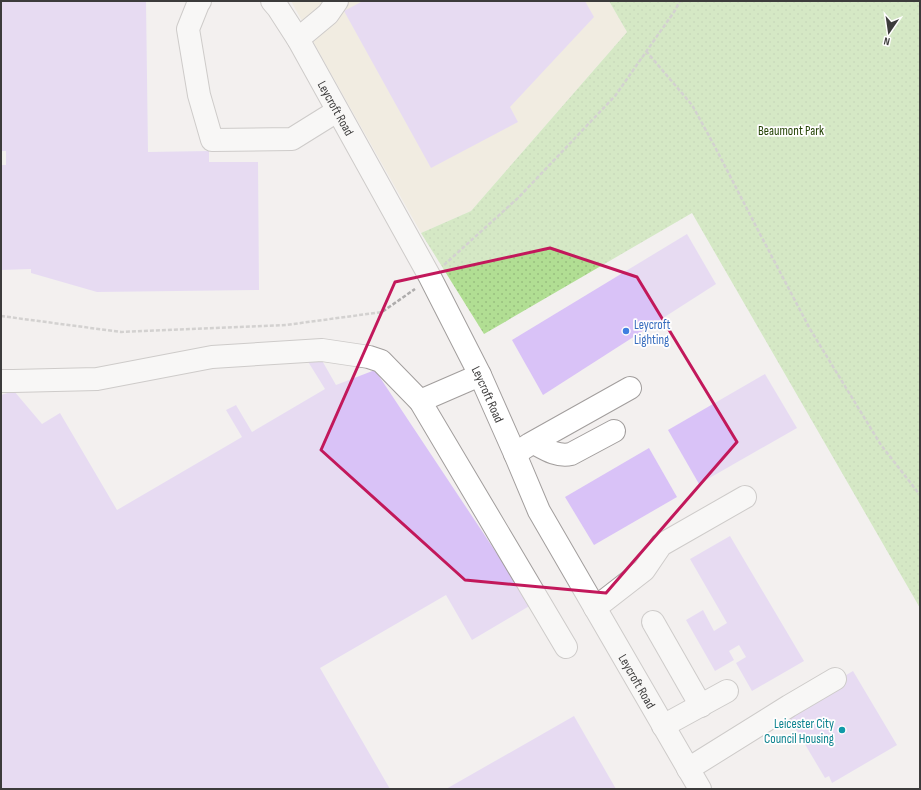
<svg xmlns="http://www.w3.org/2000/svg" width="921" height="790" viewBox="0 0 921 790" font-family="'Sofia Sans Condensed',sans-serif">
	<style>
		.commercial { fill: #f0e6d1 }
		.park { fill: url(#park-dots) }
		.building { fill: #d9c2f7 }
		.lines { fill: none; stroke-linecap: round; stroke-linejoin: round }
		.minor-casing { stroke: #a29e9d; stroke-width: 24 }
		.path { stroke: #aeacac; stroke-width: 2.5; stroke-dasharray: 4 2; stroke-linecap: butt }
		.minor { stroke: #fff; stroke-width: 22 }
		.marked { fill: none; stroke: #c2185b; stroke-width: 3; stroke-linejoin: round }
		.shop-dot { fill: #3f7fe0; stroke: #fffefe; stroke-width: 1.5 }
		.culture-dot { fill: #0f9aa8; stroke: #fffefe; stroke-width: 1.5 }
		.labels { text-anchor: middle; stroke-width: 3.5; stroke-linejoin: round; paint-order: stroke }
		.street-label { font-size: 13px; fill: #3c3b3b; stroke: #fffefe }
		.park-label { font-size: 13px; fill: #244305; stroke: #fffefe }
		.shop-label { font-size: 13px; fill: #366cbe; stroke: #fffefe; text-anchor: start }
		.culture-label { font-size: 13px; fill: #0d838f; stroke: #fffefe; text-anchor: end }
	</style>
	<defs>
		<pattern id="park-dots" width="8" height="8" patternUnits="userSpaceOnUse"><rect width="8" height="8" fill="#b1de93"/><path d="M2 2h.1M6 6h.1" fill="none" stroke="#99bf80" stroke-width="1.8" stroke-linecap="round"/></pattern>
	</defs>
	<rect width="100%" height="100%" fill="#f3f0ef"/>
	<!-- commercial -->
	<polygon class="commercial" points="291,1 609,1 627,32 471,211 421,233 325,63"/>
	<!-- park -->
	<polygon class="park" points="609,1 920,1 920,608 692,213 484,334 421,233 471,211 627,32"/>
	<!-- building -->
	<g class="building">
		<polygon points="1,1 146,1 148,152 209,151 209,162 258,162 259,290 97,292 31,273 31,269 1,270 1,165 6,165 6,151 1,151"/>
		<polygon points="363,1 585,1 594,17 510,107 518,122 431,168 344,11"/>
		<polygon points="687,234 716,284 543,395 512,340"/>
		<polygon points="320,357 336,385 375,370 531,605 472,640 446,595 320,668 390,789 1,789 1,395 14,391 42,424 60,413 117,510 242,437 226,410 236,405 252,432 325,389 307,360"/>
		<polygon points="765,374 797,428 699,484 668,430"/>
		<polygon points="649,448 677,497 594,545 565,497"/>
		<polygon points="730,536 804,661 752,691 736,663 746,657 739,645 729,651 734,660 715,671 686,620 703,610 714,631 727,623 690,559"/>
		<polygon points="853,671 897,745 832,783 829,776 825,778 787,714 794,706"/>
		<polygon points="574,716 616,789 446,789"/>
	</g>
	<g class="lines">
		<!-- minor casing -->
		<g class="minor-casing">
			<g id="minor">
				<polyline points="200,1 198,4 188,29 199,95 212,140 292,139 337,111"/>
				<path id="s1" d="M 272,1 L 278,8 L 298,39 L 430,277 L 480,375 L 515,454 L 539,511 L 700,789"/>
				<polyline points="298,39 328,14 337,1"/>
				<polyline points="1,381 13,381 97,379 212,357 322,350 369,357 381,361 420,401 566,647"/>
				<polyline points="420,401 480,375"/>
				<path d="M 534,443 C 545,449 557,457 571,454 L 614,431"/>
				<polyline points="515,454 530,444 630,388"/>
				<polyline points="595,608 644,570 661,545 745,497"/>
				<polyline points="653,622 701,706"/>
				<polyline points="663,726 727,691"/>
				<polyline points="688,769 789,706 835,679"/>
			</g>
		</g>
		<!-- path -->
		<g class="path">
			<polyline points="646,51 692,105 714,145 760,234 810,329 881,445 920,495"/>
			<polyline points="444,265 519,197 615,96 674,12 680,1"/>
			<polyline points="1,316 121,332 286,325 382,312 415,289"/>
		</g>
		<!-- minor -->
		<use href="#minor" class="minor"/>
	</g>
	<!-- marked area -->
	<path d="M0 0H921V790H0ZM 550,248 L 637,277 L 737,442 L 606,593 L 465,580 L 321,450 L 395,282 Z" fill="#f3f0ef" fill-opacity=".55" fill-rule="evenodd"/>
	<path class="marked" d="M 550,248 L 637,277 L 737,442 L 606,593 L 465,580 L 321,450 L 395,282 Z"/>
	<!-- markers -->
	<circle class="shop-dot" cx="626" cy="331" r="4"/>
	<circle class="culture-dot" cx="842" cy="730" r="4"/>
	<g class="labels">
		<!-- street labels -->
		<g class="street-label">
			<text dy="5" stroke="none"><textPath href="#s1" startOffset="125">Leycroft Road</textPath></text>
			<text dy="5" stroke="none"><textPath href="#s1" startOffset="449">Leycroft Road</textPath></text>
			<text dy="5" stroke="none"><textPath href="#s1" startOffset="773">Leycroft Road</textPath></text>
		</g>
		<!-- park labels -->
		<g class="park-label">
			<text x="791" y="135">Beaumont Park</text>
		</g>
		<!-- shop labels -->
		<g class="shop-label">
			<text x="634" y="329">Leycroft<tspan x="634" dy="15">Lighting</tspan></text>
		</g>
		<!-- culture labels -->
		<g class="culture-label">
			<text x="834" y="728">Leicester City<tspan x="834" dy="15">Council Housing</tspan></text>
		</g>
	</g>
	<!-- border -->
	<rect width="921" height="790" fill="none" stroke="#3c3b3b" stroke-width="4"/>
	<!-- north arrow -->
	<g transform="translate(889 32) rotate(193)" stroke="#fffefe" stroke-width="3" paint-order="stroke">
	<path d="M0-3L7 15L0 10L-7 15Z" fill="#3c3b3b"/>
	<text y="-6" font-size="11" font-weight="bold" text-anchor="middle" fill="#3c3b3b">N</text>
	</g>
</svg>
